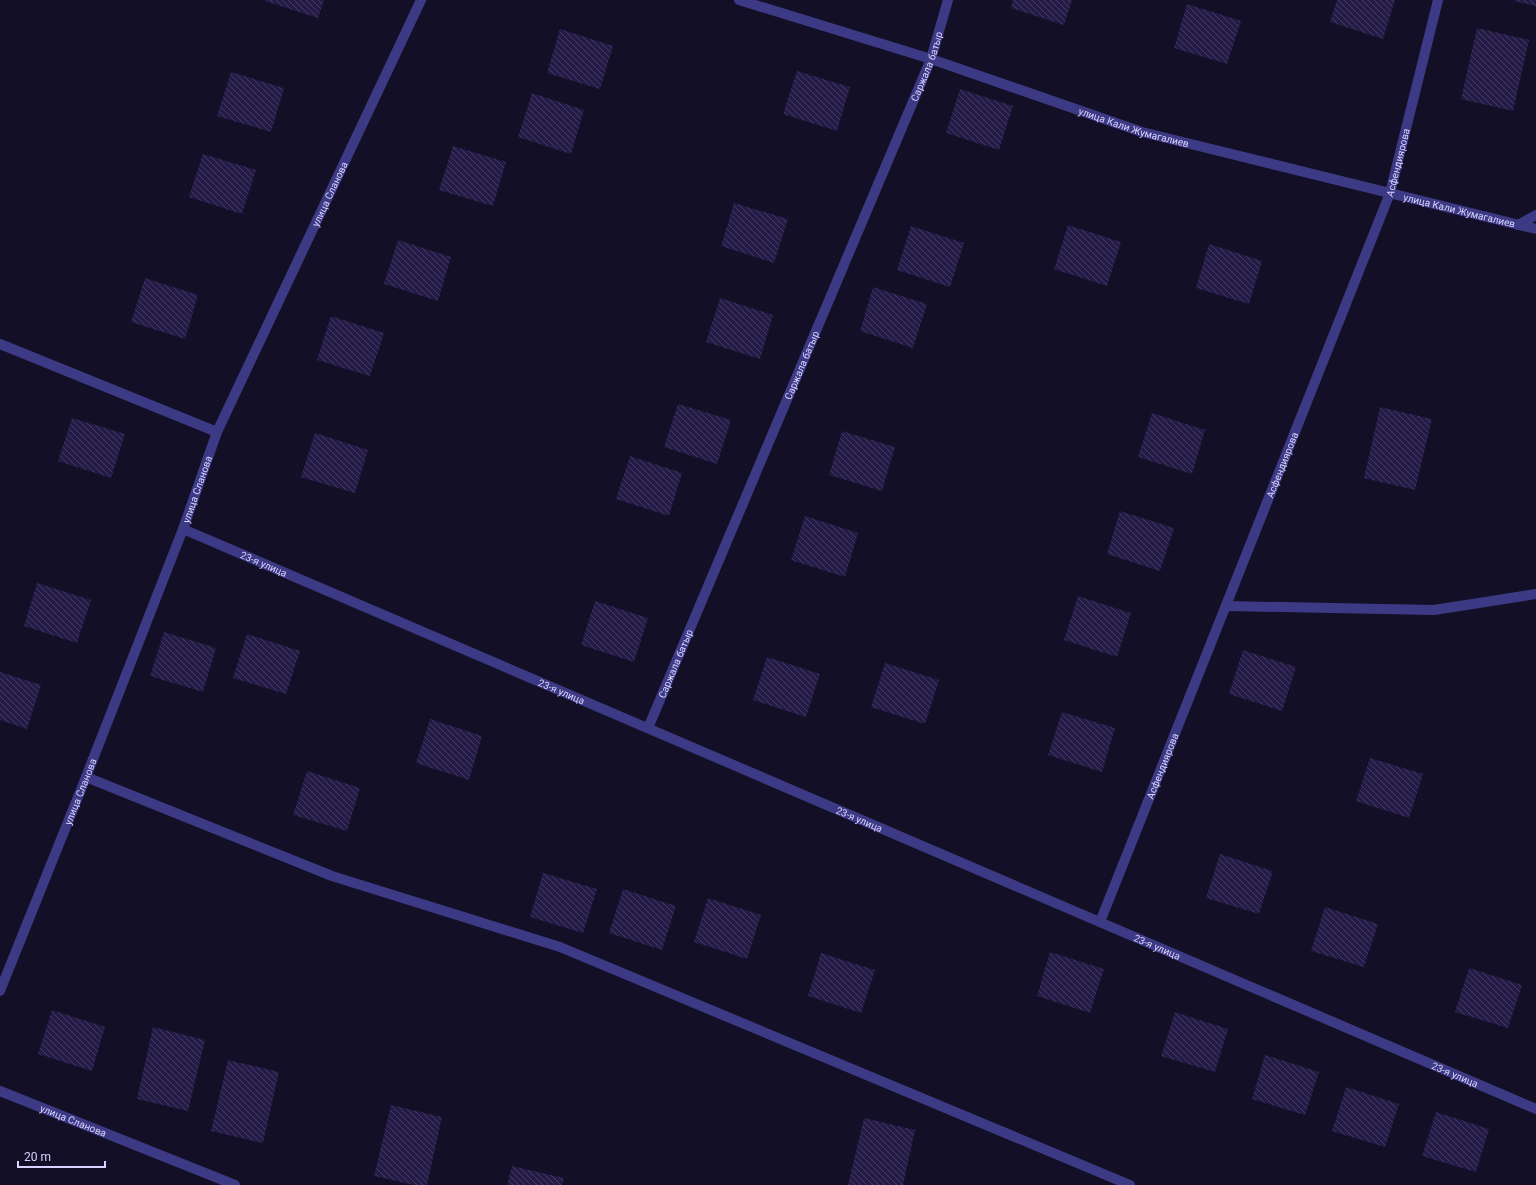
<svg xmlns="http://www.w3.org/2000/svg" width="1536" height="1185" viewBox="0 0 1536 1185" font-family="Roboto,sans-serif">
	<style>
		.building { fill: url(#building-back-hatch) }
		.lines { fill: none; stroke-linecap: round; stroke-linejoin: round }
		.street { stroke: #3d3a85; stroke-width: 10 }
		.labels { text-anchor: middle; stroke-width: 3; stroke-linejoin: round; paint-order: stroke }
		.street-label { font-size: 10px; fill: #d9d4ff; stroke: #130f26 }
	</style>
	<defs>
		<pattern id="building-back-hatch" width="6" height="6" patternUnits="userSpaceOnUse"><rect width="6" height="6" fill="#241b47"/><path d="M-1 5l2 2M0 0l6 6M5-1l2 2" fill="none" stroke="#433b63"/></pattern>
	</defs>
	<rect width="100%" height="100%" fill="#130f26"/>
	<!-- building -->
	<g class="building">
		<polygon points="265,0 324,0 318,18 265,1"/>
		<polygon points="1013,0 1072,0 1064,25 1011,8"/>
		<polygon points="1337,0 1395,0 1383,39 1330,22"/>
		<polygon points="1514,0 1536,0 1536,6 1514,1"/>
		<polygon points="1187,4 1241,21 1227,64 1174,48"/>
		<polygon points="1477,28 1529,40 1513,111 1461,99"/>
		<polygon points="560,29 613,46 600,89 547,73"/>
		<polygon points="797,71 850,87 837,131 783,114"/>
		<polygon points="231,72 284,88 271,132 217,116"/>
		<polygon points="960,89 1013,106 999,150 946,133"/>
		<polygon points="532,93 584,110 571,154 518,137"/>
		<polygon points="453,146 506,162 493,206 439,190"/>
		<polygon points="203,154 256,170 242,214 189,197"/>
		<polygon points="734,203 788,219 774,263 721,246"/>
		<polygon points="1068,225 1121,242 1107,286 1054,269"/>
		<polygon points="911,226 964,243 950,287 897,270"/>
		<polygon points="398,240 451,257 438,301 384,284"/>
		<polygon points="1209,244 1262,261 1249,304 1196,288"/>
		<polygon points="145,278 198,295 185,339 131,322"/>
		<polygon points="873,287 927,304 913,348 860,331"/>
		<polygon points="720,298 773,315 760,359 706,342"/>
		<polygon points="331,316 384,333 370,376 317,360"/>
		<polygon points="678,404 731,420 717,464 664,447"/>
		<polygon points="1380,407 1432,419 1415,490 1364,478"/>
		<polygon points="1152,413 1205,430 1192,474 1138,457"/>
		<polygon points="72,418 125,434 111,478 58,461"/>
		<polygon points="842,431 895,447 882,491 829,475"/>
		<polygon points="315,433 368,450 355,493 301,477"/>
		<polygon points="630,456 682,473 669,516 616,499"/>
		<polygon points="1120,511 1174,528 1160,571 1107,554"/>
		<polygon points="805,516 858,533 845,577 791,560"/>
		<polygon points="37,583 91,600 77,643 24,626"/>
		<polygon points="1078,596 1131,613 1117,657 1064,640"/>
		<polygon points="595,601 648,618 634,662 581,645"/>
		<polygon points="164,632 216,648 203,692 150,676"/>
		<polygon points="247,634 300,651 286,694 233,678"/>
		<polygon points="1243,650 1296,667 1282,711 1229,694"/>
		<polygon points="767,657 820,674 806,717 753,700"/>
		<polygon points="885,663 939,680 925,724 871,707"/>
		<polygon points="0,672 41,685 27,729 0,720"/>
		<polygon points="1062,712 1115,728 1102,772 1048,755"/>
		<polygon points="430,719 482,736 469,780 416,763"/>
		<polygon points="1370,758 1423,774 1409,818 1356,801"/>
		<polygon points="307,771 360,788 347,831 293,815"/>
		<polygon points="1220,854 1273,871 1259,914 1206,898"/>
		<polygon points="543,873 597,889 583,933 530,917"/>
		<polygon points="623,889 676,906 662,950 609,933"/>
		<polygon points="708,898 761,915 747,959 694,942"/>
		<polygon points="1325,907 1378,924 1364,967 1311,951"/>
		<polygon points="1050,952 1104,969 1090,1013 1037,996"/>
		<polygon points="821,953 875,970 861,1013 808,996"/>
		<polygon points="1469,968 1522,985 1508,1028 1455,1012"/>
		<polygon points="52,1010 105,1027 92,1071 38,1054"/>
		<polygon points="1175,1012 1228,1029 1215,1072 1161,1056"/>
		<polygon points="153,1027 205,1040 188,1111 137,1099"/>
		<polygon points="1265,1055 1319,1072 1305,1115 1252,1099"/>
		<polygon points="228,1060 279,1072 263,1143 211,1131"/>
		<polygon points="1346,1087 1399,1104 1385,1147 1332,1131"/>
		<polygon points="391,1105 442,1117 427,1185 414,1185 374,1176"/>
		<polygon points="1436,1112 1489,1129 1476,1172 1422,1156"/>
		<polygon points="864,1118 915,1130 903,1185 848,1185"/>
		<polygon points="512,1166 564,1178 562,1185 507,1185"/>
	</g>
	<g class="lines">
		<!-- street -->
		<g class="street">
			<path id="s1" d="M 739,0 L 931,59 L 1142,132 L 1536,229"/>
			<polyline points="1518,225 1536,215"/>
			<polyline points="0,344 217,432"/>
			<path id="s2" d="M 183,529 L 1536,1109"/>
			<polyline points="1226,606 1434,610 1536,594"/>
			<path id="s3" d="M 648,728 L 931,59 L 948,0"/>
			<polyline points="86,777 332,876 560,947 1130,1185"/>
			<path id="s4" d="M 1100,922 L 1390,193 L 1438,0"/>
			<path id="s5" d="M 0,991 L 86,777 L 183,529 L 217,432 L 421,0"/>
			<path id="s6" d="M 0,1091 L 235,1185"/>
		</g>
	</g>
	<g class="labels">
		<!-- street labels -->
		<g class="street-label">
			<text dy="4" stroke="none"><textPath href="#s3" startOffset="718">Саржала батыр</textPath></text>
			<text dy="4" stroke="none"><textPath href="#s1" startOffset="415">улица Кали Жумагалиев</textPath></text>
			<text dy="4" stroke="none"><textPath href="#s4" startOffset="816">Асфендиярова</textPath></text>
			<text dy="4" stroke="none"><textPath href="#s5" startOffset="863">улица Сланова</textPath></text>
			<text dy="4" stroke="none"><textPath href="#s1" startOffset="751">улица Кали Жумагалиев</textPath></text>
			<text dy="4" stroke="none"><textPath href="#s3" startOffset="394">Саржала батыр</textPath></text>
			<text dy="4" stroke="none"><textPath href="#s4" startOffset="492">Асфендиярова</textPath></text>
			<text dy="4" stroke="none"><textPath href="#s5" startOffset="539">улица Сланова</textPath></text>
			<text dy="4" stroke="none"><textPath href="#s2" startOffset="88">23-я улица</textPath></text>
			<text dy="4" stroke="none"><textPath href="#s3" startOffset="70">Саржала батыр</textPath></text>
			<text dy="4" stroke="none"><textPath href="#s2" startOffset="412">23-я улица</textPath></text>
			<text dy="4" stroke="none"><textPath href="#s4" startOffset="168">Асфендиярова</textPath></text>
			<text dy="4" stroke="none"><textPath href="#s5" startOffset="215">улица Сланова</textPath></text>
			<text dy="4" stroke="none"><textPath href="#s2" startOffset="736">23-я улица</textPath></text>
			<text dy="4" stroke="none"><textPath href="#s2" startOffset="1060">23-я улица</textPath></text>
			<text dy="4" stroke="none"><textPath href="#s2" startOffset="1384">23-я улица</textPath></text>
			<text dy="4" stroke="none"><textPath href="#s6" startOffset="79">улица Сланова</textPath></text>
		</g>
	</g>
	<!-- scale -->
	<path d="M18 1161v6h87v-6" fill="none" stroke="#d9d4ff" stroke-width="2"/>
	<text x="24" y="1161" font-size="12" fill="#d9d4ff" stroke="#130f26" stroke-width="3" paint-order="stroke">20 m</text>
</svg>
